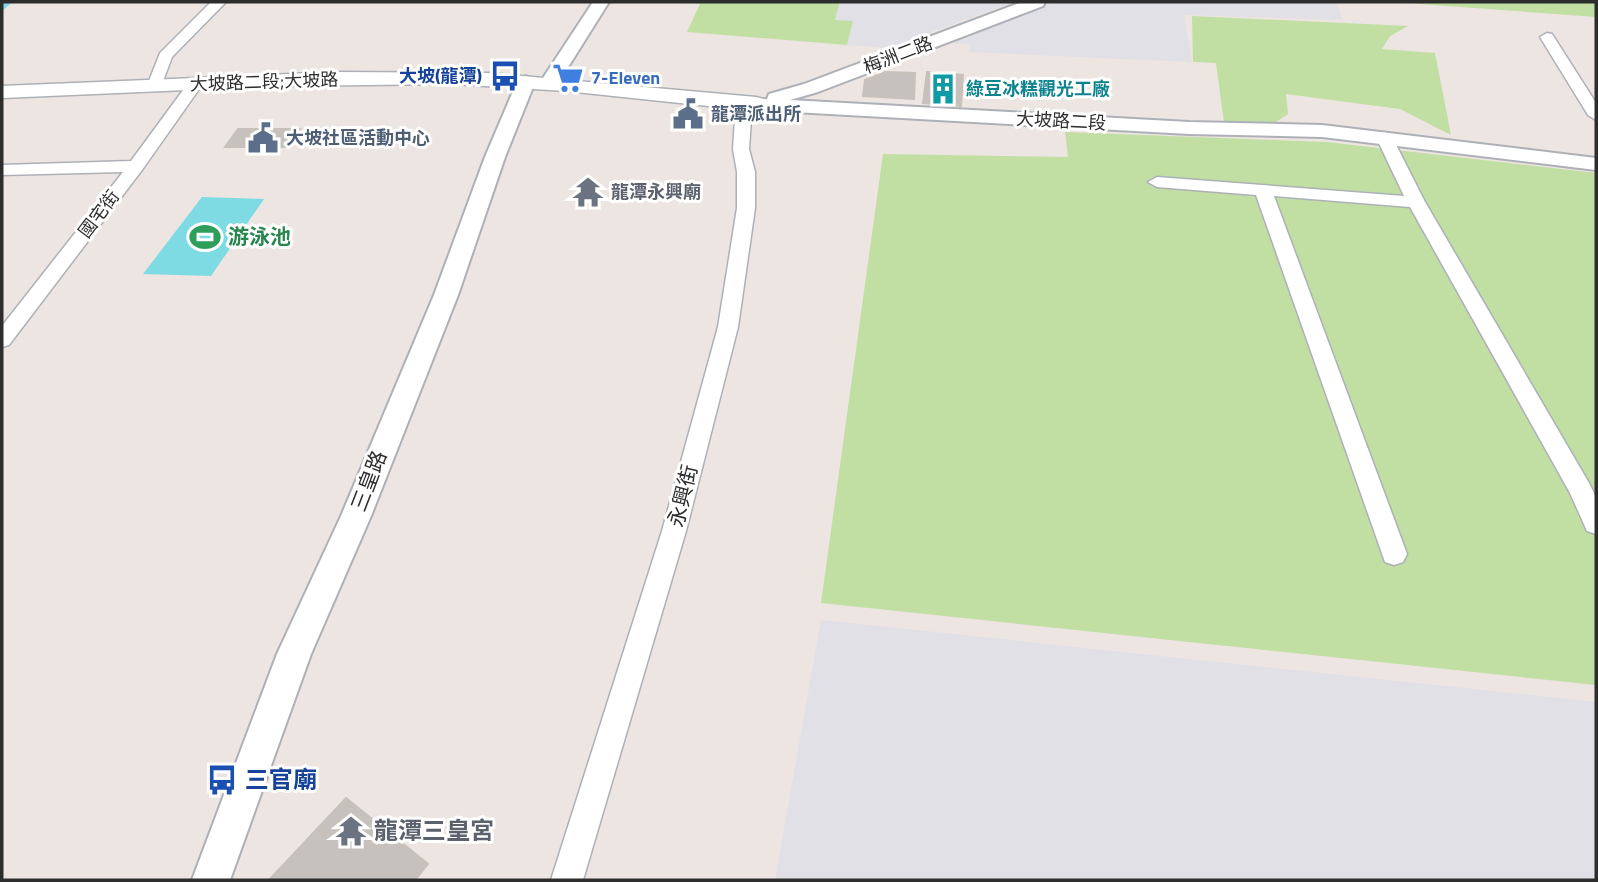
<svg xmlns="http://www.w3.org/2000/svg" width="1598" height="882" viewBox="0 0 1598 882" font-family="'Titillium Web','Noto Sans TC',sans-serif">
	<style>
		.industrial { fill: #e1e0e6 }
		.green { fill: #c1dea3 }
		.water { fill: #7edbe4 }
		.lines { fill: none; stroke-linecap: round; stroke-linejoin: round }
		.stream { stroke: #7edbe4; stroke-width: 4.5 }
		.building { fill: #c6c1bc; stroke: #c8c1ba; stroke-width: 2 }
		.minor-casing { stroke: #adb1b7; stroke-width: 3 }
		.tertiary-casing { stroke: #adb1b7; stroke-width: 4 }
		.secondary-casing { stroke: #adb1b7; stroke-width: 3 }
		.minor { fill: #fff; fill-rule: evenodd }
		.tertiary { fill: #fff; fill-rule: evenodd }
		.secondary { fill: #fff; fill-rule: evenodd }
		.labels { text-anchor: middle; stroke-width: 6; stroke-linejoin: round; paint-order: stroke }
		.far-street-label { font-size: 18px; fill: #2d2d2d; stroke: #fff }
		.far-transit-label { font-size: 18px; font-weight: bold; fill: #164399; stroke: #fff; text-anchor: end }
		.far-shop-label { font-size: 18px; font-weight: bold; fill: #366cbe; stroke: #fff; text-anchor: start }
		.far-culture-label { font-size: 18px; font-weight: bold; fill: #0d838f; stroke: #fff; text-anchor: start }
		.far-service-label { font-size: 18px; font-weight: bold; fill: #4e5e75; stroke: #fff; text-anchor: start }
		.far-worship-label { font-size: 18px; font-weight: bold; fill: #5b616d; stroke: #fff; text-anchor: start }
		.leisure-label { font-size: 21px; font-weight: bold; fill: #27864d; stroke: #fff; text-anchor: start }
		.street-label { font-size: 21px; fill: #2d2d2d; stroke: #fff }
		.near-transit-label { font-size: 24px; font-weight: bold; fill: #164399; stroke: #fff; text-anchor: start }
		.near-worship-label { font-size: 24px; font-weight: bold; fill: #5b616d; stroke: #fff; text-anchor: start }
	</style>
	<rect width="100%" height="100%" fill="#ede5e1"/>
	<!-- industrial -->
	<g class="industrial">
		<polygon points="840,2 1013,2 888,48 847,45 853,22 835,20"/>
		<polygon points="1054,2 1336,2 1343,20 1184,15 1192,62 968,52 971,45 952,43"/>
		<polygon points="821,620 1596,702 1596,880 775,880"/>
	</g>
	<!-- green -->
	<g class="green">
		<polygon points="668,2 840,2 835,20 853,21 847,45 687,32 700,4"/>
		<polygon points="1392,2 1596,2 1596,17"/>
		<polygon points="1192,16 1408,26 1390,36 1382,49 1435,53 1451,135 1400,109 1286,94 1288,114 1270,126 1224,123 1216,63 1193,62"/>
		<polygon points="1065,132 1327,142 1596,173 1596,685 821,603 883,154 1068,157"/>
	</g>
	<!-- water -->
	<polygon class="water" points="202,197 264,199 211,276 143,274"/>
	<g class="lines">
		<!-- stream -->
		<polyline class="stream" points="2,8 9,2"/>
	</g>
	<!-- building -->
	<g class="building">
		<polygon points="885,72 915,73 914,99 863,96 865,80"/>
		<polygon points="927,72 963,75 961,106 923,103"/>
		<polygon points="238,129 300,129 289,147 225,147"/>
		<polygon points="346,798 428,864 415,880 269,880"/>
	</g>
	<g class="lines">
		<!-- minor casing -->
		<g class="minor-casing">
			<g id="minor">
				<polygon points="211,2 226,2 172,57 160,89 150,89 147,86 160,53"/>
				<polygon points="1547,33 1552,34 1596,103 1596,120 1588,115 1540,37"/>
				<polygon points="194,80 202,85 142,170 9,345 2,347 2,326 123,172 2,175 2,165 131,161 189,82"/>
				<polygon points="744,98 752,103 749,149 755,172 755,208 738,327 686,531 583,880 551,880 662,531 718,327 737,208 737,172 733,149 736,103"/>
				<polygon points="1384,132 1392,137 1425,202 1589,483 1596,497 1596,534 1587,531 1570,493 1410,207 1274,196 1407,554 1403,562 1394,565 1385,562 1256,195 1157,187 1148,182 1157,177 1404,196 1376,137"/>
			</g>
		</g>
		<!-- tertiary casing -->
		<g class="tertiary-casing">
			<g id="tertiary">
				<polygon points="593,2 609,2 555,88 541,88 539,84"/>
				<polygon points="1022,2 1045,2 1043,6 818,92 790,100 1189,122 1322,125 1596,158 1596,170 1322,137 1189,134 756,110 746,104 749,100 767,99 769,94 804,84"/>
				<polygon points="526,76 535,82 505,157 458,295 371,516 311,654 230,880 192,880 277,654 341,516 434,295 485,157 517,82"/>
			</g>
		</g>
		<!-- secondary casing -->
		<g class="secondary-casing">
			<polygon id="secondary" points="339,72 489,73 756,97 764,99 767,104 764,109 756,111 566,91 451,84 282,86 2,98 2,86"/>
		</g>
		<!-- minor -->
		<use href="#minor" class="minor"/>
		<!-- tertiary -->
		<use href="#tertiary" class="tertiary"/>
		<!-- secondary -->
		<use href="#secondary" class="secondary"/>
	</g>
	<!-- icons -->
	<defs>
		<g id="bus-bare" transform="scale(2.415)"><path d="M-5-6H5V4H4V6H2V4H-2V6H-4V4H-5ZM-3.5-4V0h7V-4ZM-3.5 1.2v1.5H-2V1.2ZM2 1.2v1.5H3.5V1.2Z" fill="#1a4fb4" stroke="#fff" stroke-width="2.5" paint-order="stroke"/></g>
		<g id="supermarket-bare" transform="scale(2.415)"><path d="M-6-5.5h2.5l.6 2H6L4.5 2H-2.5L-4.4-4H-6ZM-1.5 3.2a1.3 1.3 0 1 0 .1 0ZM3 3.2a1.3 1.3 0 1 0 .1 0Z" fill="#3f7fe0" stroke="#fff" stroke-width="2.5" paint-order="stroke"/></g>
		<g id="building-bare" transform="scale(2.415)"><path d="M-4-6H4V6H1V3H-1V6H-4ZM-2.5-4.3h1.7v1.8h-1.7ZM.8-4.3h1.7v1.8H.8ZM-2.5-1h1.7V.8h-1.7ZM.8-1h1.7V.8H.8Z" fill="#0f9aa8" stroke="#fff" stroke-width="2.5" paint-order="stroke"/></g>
		<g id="civic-bare" transform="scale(2.415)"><path d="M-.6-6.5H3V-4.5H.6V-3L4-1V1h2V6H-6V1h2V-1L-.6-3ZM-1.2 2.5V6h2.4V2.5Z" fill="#5c6f8a" stroke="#fff" stroke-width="2.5" paint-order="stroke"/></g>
		<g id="temple-bare" transform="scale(2.415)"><path d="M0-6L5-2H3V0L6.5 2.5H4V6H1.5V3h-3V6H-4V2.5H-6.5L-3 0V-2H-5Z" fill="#6b7280" stroke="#fff" stroke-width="2.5" paint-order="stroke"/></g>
		<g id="stadium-bare" transform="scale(2.415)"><path d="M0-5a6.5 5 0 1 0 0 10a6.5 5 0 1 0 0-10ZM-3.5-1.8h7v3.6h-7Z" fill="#2e9e5b" stroke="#fff" stroke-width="2.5" paint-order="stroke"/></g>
	</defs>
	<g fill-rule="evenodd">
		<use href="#bus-bare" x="505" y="76"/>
		<use href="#supermarket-bare" x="568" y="78"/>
		<use href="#building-bare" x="943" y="89"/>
		<use href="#civic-bare" x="688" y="114"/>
		<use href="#civic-bare" x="263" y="138"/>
		<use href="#temple-bare" x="588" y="192"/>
		<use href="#stadium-bare" x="205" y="237"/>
		<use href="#bus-bare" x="222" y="780"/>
		<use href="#temple-bare" x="351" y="831"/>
	</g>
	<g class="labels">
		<!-- far-street labels -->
		<g class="far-street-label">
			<text transform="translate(898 55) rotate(-21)" y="6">梅洲二路</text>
			<text transform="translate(264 82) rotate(-2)" y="6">大坡路二段;大坡路</text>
			<text transform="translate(1061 121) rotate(3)" y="6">大坡路二段</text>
			<text transform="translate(99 214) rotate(-53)" y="6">國宅街</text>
		</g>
		<!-- far-transit labels -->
		<g class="far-transit-label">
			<text x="482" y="82">大坡(龍潭)</text>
		</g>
		<!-- far-shop labels -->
		<g class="far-shop-label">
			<text x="591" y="84">7-Eleven</text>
		</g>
		<!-- far-culture labels -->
		<g class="far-culture-label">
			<text x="966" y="95">綠豆冰糕觀光工廠</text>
		</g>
		<!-- far-service labels -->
		<g class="far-service-label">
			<text x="711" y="120">龍潭派出所</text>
			<text x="286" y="144">大坡社區活動中心</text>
		</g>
		<!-- far-worship labels -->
		<g class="far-worship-label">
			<text x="611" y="198">龍潭永興廟</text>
		</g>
		<!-- leisure labels -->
		<g class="leisure-label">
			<text x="228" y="244">游泳池</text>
		</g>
		<!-- street labels -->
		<g class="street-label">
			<text transform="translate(369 481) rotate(-69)" y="7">三皇路</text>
			<text transform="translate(683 496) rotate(-76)" y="7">永興街</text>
		</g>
		<!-- near-transit labels -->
		<g class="near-transit-label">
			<text x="245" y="788">三官廟</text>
		</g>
		<!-- near-worship labels -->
		<g class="near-worship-label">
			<text x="374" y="839">龍潭三皇宮</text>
		</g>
	</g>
	<!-- border -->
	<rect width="1598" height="882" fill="none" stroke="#2d2d2d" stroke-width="7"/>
</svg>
